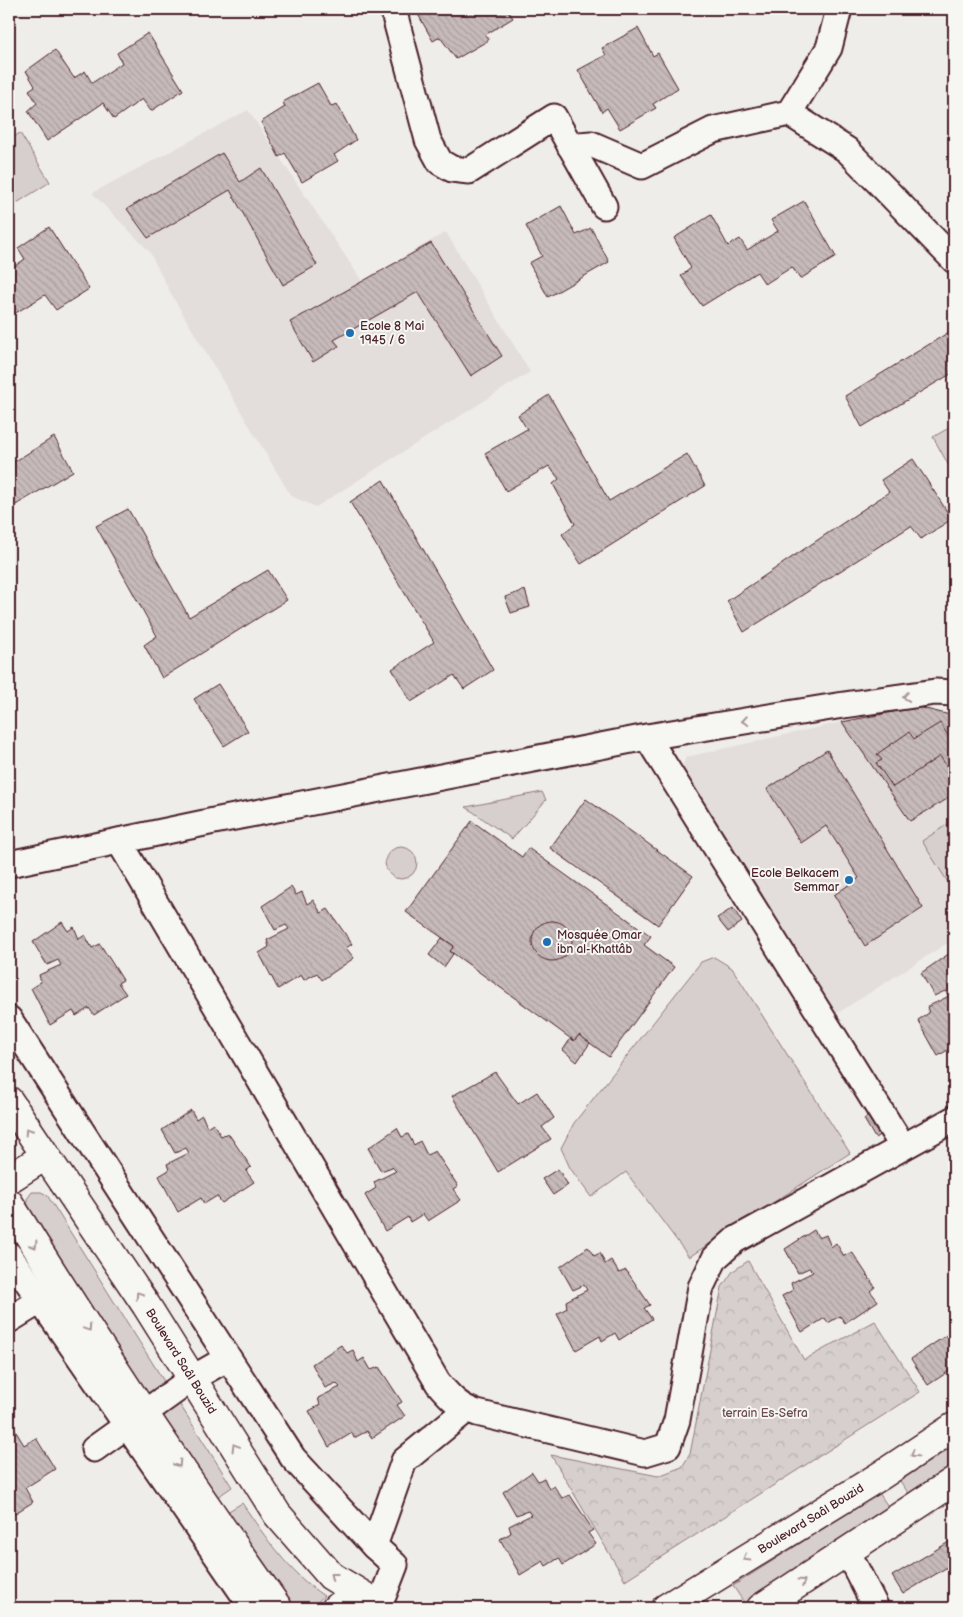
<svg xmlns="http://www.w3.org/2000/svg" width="963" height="1617" viewBox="0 0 963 1617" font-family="'Balsamiq Sans',sans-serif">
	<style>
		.built { fill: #e3dedc }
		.green { fill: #d7cfce; stroke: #90777c }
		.forest { fill: url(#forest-crowns); stroke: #90777c }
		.building { fill: url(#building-back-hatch); stroke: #4a1f2b }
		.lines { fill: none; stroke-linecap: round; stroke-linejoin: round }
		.street-casing { stroke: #4a1f2b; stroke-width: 29 }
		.secondary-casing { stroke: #4a1f2b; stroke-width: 31 }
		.street { stroke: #f6f6f2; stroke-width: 25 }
		.secondary { stroke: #f6f6f2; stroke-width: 28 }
		.oneway { stroke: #a99598 }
		.poi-dot { fill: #1f6fb2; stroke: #f6f6f2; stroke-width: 2 }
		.labels { text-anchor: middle; stroke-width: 4; stroke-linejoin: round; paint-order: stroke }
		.poi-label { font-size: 12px; fill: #4a1f2b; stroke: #f6f6f2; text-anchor: start }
		.street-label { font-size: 12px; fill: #4a1f2b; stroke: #f6f6f2 }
		.park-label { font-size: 12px; fill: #6d4b54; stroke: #f6f6f2 }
	</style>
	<defs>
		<pattern id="forest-crowns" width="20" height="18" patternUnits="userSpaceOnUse" patternTransform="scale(1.25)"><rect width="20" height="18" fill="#d7cfce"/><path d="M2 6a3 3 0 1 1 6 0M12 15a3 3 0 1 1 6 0" fill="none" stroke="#bab1b1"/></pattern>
		<pattern id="building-back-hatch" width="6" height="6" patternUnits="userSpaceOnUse" patternTransform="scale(1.25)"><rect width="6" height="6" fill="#c6babb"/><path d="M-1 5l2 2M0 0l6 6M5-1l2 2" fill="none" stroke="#ac9fa1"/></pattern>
	</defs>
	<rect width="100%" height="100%" fill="#efedea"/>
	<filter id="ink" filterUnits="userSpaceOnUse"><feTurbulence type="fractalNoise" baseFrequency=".02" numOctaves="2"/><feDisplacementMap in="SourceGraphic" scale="10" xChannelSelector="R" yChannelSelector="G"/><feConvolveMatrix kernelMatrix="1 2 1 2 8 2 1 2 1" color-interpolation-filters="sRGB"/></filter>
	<g filter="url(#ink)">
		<!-- built -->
		<g class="built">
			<polygon points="248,110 362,281 446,232 530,372 316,507 291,496 171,294 149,251 92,193"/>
			<polygon points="842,722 910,820 954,795 954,939 830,1018 679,774 686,757"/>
		</g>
		<!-- green -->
		<g class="green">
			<polygon points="20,133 50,182 9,208 9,140"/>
			<polygon points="954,425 954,475 933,437"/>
			<polygon points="542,792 546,800 512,839 466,807"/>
			<polygon points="954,820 954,892 922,841"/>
			<circle cx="401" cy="863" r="16"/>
			<polygon points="714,957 732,968 850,1153 689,1257 626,1172 591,1197 570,1168 561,1148 574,1123 701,962"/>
			<polygon points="32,1192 41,1192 47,1195 167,1386 150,1397 28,1207 27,1199"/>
			<polygon points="177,1400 232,1487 216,1498 161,1412"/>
			<polygon points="954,1445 954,1469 911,1497 900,1481"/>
			<polygon points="879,1493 889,1508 745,1604 733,1586"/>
			<path d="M 242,1503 C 266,1538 288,1572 324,1596 L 311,1608 L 295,1608 L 227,1512 Z"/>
		</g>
		<!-- forest -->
		<polygon class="forest" points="748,1261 804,1360 875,1321 920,1392 625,1580 551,1455 658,1476 682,1467 690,1454 722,1287 733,1271"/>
		<!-- building -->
		<g class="building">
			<polygon points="415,9 507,9 513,18 485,35 489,40 456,59 440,37 433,41"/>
			<polygon points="638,28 653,56 658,53 678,88 653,104 656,108 620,129 607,108 602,112 578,70 606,55 602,48"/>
			<polygon points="148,33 183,90 151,111 142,99 114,119 103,103 47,141 28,111 37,103 29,90 35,86 26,71 55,50 74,78 85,71 92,83 122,63 117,53"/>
			<polygon points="318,83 331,106 337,104 356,140 334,155 338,161 302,182 285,153 279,157 261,122 285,107 283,102"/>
			<polygon points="222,153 240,182 261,168 317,265 283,285 230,190 148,238 127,209"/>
			<polygon points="804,201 836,257 800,279 792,267 765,284 757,272 702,306 681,276 691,268 674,238 711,215 728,246 740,239 747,250 778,231 771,220"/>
			<polygon points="561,206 576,235 591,228 609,262 548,297 529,263 542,256 526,226"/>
			<polygon points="49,227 89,289 56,310 45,295 9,317 9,270 25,259 18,248"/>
			<polygon points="431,243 502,356 471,376 418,292 334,340 339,346 313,362 290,322"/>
			<polygon points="954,329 954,372 862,427 845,396"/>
			<polygon points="549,395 609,501 687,454 705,486 581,564 562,534 575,524 553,484 559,479 549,466 506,491 485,453 527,429 518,415"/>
			<polygon points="54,437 73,471 9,509 9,465"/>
			<polygon points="913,459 952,519 921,539 911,526 744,632 727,601 889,492 881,480"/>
			<polygon points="383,480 493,670 464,689 454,675 411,702 392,669 434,642 350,502"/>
			<polygon points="128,509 189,617 268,570 287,600 162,678 144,645 157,636 96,526"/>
			<polygon points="525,590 530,607 511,613 505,597"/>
			<polygon points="218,684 248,731 224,746 194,699"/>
			<polygon points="918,707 954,716 954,795 910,821 842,722"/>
			<polygon points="940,723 949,737 954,733 954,777 940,756 893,787 876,763 882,760 877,754 909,732 914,739"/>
			<polygon points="827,750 923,908 865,946 834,895 859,878 826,826 801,843 767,789"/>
			<polygon points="586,799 693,876 658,925 550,848"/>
			<polygon points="472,821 522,857 528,848 651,936 644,945 674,967 609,1057 579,1035 574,1041 450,951 454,946 406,912"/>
			<polygon points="291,887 296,895 302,892 307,904 313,900 321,913 328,909 352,944 346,948 354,958 322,980 317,973 304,980 301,975 278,989 259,953 269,947 267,940 289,929 286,925 275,930 262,906"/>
			<polygon points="733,908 742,922 728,932 717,918"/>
			<circle cx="552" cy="941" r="20"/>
			<polygon points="62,922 68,931 74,927 79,939 85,935 92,948 100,944 123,980 118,983 126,994 94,1015 89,1008 76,1016 73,1011 50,1025 31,988 41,982 39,975 61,965 58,960 47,965 33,942"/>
			<polygon points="442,938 454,946 450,951 453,954 444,967 429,955"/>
			<polygon points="950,953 954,960 954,1046 938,1056 918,1020 929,1013 927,1007 949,996 945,991 934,996 921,973"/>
			<polygon points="579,1035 590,1043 577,1062 563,1050 571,1038 574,1041"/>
			<polygon points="495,1072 518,1104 537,1092 554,1118 542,1127 551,1139 498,1172 452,1096"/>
			<polygon points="191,1110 196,1119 202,1115 207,1127 213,1123 221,1136 228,1133 251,1167 246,1171 254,1182 222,1203 217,1196 204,1204 201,1198 178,1212 159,1176 169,1170 167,1164 189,1153 186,1148 175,1153 162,1130"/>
			<polygon points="878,1110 890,1128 875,1138 864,1119"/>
			<polygon points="397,1128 402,1137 408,1134 414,1145 420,1141 427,1155 435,1151 458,1186 453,1189 461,1200 428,1221 423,1214 410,1222 408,1217 385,1231 365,1195 376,1188 374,1182 396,1171 392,1167 381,1171 368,1148"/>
			<polygon points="558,1169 568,1185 553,1195 542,1179"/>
			<polygon points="814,1230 819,1238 826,1235 831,1247 836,1243 844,1256 852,1252 875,1287 870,1291 878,1301 845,1323 840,1316 828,1323 825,1318 802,1332 782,1296 793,1290 791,1283 813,1272 809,1268 798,1273 785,1249"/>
			<polygon points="588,1247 594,1256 600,1253 605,1264 611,1260 619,1273 626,1270 650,1305 644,1308 652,1319 619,1340 615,1333 602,1341 600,1336 576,1350 557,1314 567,1308 566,1301 587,1290 584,1285 573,1290 560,1267"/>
			<polygon points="954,1330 954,1368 928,1385 911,1359"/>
			<polygon points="341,1345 347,1353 353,1350 358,1362 364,1358 371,1370 379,1367 402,1402 397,1405 405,1416 372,1438 367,1431 354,1438 352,1433 329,1447 309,1411 320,1405 318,1398 340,1387 336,1383 325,1388 312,1364"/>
			<polygon points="13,1427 24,1445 36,1438 55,1469 25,1488 33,1502 9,1517 9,1430"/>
			<polygon points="532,1472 538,1481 544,1478 549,1489 554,1486 562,1498 570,1495 593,1530 588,1533 596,1544 563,1565 559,1558 546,1566 543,1561 520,1575 500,1539 511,1533 509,1526 531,1515 528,1511 516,1515 503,1492"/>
			<polygon points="954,1539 954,1563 903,1594 892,1576"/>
		</g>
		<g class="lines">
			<!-- street casing -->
			<g class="street-casing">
				<g id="street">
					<polyline points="393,9 428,140 440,162 452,169 469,171 554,117 604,206"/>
					<polyline points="789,113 847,150 954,260"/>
					<polyline points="570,146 591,144 642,166 713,130 789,113 829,48 839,9"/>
					<polyline points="647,737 903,1147"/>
					<path d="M 119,841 L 438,1383 C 450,1397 459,1407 477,1413 L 645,1453 L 668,1446 L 677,1420 L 701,1287 L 715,1258 L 735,1240 L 954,1119"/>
					<polyline points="9,864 214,821 647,737 837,706 935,692 954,693"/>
					<polyline points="9,1019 293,1458 374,1546"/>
					<polyline points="9,1255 253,1608"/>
					<polyline points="9,1320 53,1293"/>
					<polyline points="94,1449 193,1378 228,1358"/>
					<polyline points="848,1553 876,1608"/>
					<polyline points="380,1604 395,1565 374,1546 404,1461 466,1410"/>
				</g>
			</g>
			<!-- secondary casing -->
			<g class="secondary-casing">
				<g id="secondary">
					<path id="s1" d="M 9,1101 L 146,1305 L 277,1514 L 331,1576 L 374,1602"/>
					<polyline points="9,1179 45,1156"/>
					<path d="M 9,1203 C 94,1341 184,1476 278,1608"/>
					<path d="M 336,1608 C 349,1600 363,1597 378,1603"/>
					<path id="s2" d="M 666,1608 L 880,1476 L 954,1427"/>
					<polyline points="761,1608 954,1481"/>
				</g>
			</g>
			<!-- street -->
			<use href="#street" class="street"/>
			<!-- secondary -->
			<use href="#secondary" class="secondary"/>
		</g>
		<!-- one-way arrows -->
		<defs><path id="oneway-chevron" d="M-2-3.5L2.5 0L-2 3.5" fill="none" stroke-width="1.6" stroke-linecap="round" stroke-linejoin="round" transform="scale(1.25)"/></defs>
		<g class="oneway">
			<use href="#oneway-chevron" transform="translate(906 697) rotate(171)"/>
			<use href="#oneway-chevron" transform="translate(745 721) rotate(171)"/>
			<use href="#oneway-chevron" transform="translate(28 1131) rotate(-123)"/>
			<use href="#oneway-chevron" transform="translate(34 1245) rotate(58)"/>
			<use href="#oneway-chevron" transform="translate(139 1295) rotate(-124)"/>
			<use href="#oneway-chevron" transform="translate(88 1328) rotate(56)"/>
			<use href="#oneway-chevron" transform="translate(235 1447) rotate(-121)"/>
			<use href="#oneway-chevron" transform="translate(914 1454) rotate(147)"/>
			<use href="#oneway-chevron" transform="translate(178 1464) rotate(57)"/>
			<use href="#oneway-chevron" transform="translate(746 1558) rotate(149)"/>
			<use href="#oneway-chevron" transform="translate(333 1576) rotate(-142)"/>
			<use href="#oneway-chevron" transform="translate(802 1582) rotate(-32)"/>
		</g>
	</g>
	<!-- markers -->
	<g class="poi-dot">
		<circle cx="350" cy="333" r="5"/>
		<circle cx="849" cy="880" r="5"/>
		<circle cx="547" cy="942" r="5"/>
	</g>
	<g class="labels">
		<!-- poi labels -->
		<g class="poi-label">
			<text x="360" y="330">Ecole 8 Mai<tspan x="360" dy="14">1945 / 6</tspan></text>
			<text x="839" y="877" text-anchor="end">Ecole Belkacem<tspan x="839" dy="14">Semmar</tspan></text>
			<text x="557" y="939">Mosquée Omar<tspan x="557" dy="14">ibn al-Khattâb</tspan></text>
		</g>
		<!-- street labels -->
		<g class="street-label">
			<text dy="4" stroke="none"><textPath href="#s1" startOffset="312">Boulevard Saâl Bouzid</textPath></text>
			<text dy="4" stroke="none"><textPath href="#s2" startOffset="170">Boulevard Saâl Bouzid</textPath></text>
		</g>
		<!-- park labels -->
		<g class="park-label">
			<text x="765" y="1417">terrain Es-Sefra</text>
		</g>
	</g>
	<!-- margin -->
	<rect width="963" height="1617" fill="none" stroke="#f6f6f2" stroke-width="30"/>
	<rect x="15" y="15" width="933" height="1587" fill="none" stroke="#4a1f2b" stroke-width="2" filter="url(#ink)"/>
</svg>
